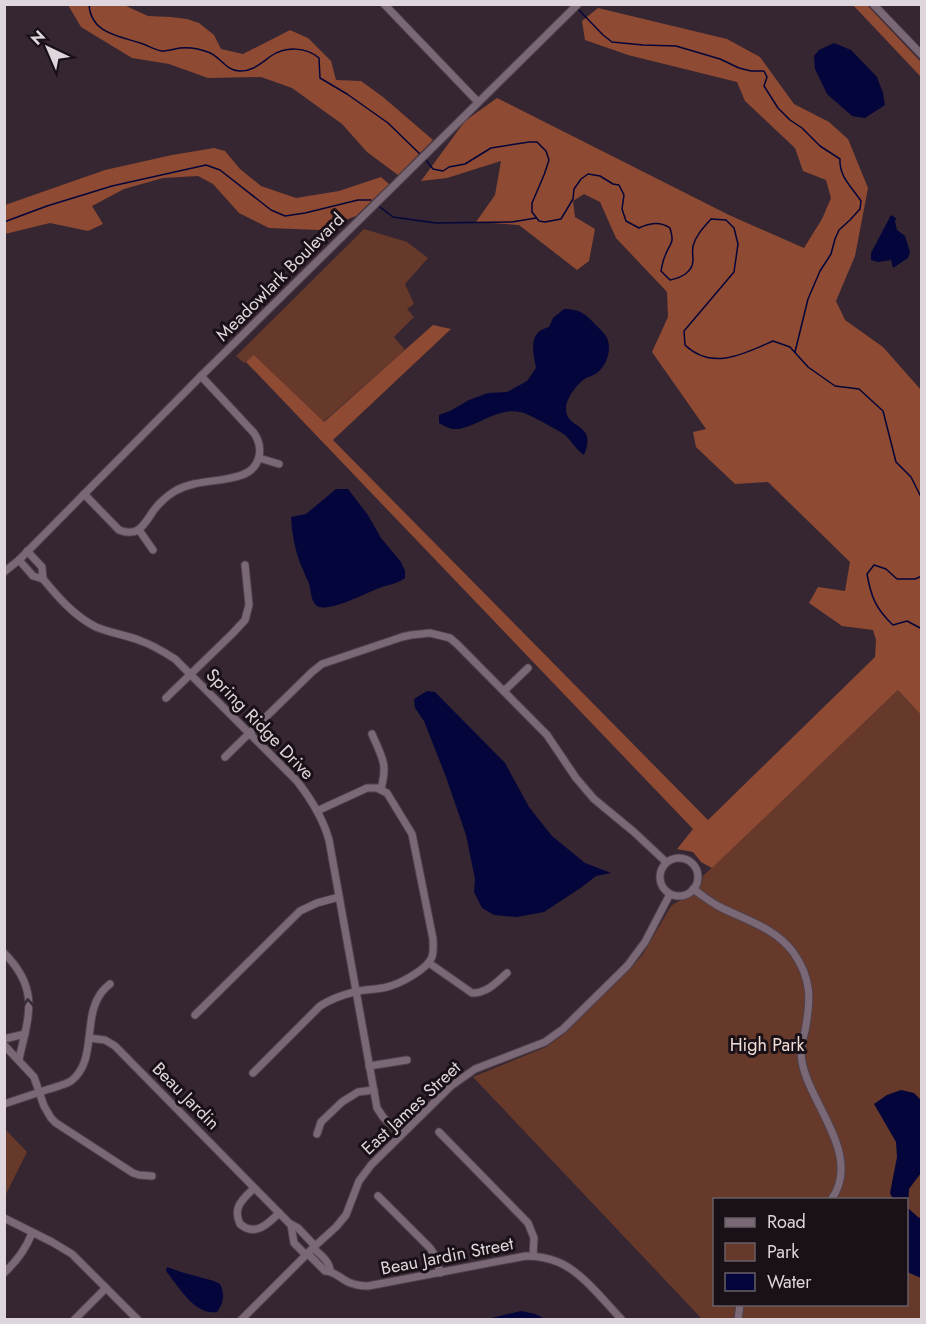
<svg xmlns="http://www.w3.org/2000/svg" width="926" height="1324" viewBox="0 0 926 1324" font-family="Jost,sans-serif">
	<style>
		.green { fill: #66392a; fill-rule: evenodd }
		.forest { fill: #8e4a32 }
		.water { fill: #04053a }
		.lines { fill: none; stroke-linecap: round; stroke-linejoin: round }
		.stream { stroke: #04053a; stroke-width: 1.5 }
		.minor-casing { stroke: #4f424d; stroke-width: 9 }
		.minor { stroke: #7b6876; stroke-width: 7 }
		.oneway { stroke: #362b34 }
		.labels { text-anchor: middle; stroke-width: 6; stroke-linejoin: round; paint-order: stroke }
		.street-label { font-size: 18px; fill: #dfd5dd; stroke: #191117 }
		.park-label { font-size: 18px; fill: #f1dcd5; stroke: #191117 }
	</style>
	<rect width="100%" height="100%" fill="#362632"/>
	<!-- green -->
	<g class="green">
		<polygon points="364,229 407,242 428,258 405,284 414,304 407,309 414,317 394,337 405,350 323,422 255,356 244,363 236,356"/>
		<path d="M 898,690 L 921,715 L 921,1319 L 702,1319 L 473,1077 L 546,1047 L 560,1037 L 632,967 L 643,954 L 671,906 C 686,895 701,899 703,876 ZM 714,1200 L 906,1200 L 906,1304 L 714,1304 Z"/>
		<polygon points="5,1129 27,1152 5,1196"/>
	</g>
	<!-- forest -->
	<g class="forest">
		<polygon points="68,5 124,5 148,16 171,17 187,19 199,23 214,35 221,49 243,54 290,30 308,38 331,61 336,80 361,81 383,97 433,140 398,175 367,152 342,124 292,88 261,77 208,78 169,64 132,58 81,27"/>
		<polygon points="853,5 867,5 921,62 921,77"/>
		<polygon points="598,8 727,39 760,57 794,104 829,122 848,139 868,188 855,256 836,301 845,320 883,347 921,390 921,715 898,690 712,868 701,862 693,852 677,849 693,829 246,362 254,355 324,422 433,325 451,329 333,440 708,820 875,657 876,640 873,630 842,626 809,603 818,587 845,591 850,562 768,482 735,484 696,447 693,432 706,429 652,352 668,317 667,292 616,238 600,202 584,194 573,201 575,217 595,229 589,261 577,270 519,225 476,222 495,195 501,161 447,178 421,181 465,121 497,98 729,215 804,248 822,219 831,198 826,180 803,171 795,148 745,101 737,82 628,55 585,40 582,21"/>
		<polygon points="214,148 225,151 240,169 261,186 296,198 339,191 381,177 389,184 356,216 319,230 269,228 239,213 213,184 198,176 163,178 124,189 92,206 103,224 88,231 50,223 5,234 5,205 105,170 172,155"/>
	</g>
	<!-- water -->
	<g class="water">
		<polygon points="834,43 851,50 877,77 883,93 885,105 865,118 852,116 827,94 815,69 814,56 819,50"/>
		<polygon points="891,215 896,218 895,222 897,230 905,236 910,252 908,258 893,268 891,260 878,262 871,260 871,253"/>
		<path d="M 564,309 C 582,309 586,315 599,328 C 602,331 605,334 607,338 C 612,349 607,365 598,372 C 595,375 590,376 586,378 C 577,384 566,398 566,409 C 566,430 598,422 584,455 C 576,450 572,441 565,435 C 558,430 532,416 524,413 C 497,404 475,431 452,429 C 448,428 443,425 439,423 L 439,415 L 450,411 L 469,400 L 488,393 L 507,392 L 527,381 L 536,368 C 534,357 529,339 540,331 C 542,329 546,328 549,327 L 553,318 Z"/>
		<path d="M 336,489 L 348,489 L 368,515 L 381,538 L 401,562 L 405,571 L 405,578 C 397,584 387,585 379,588 C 366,593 329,613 317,606 C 311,602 311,591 309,584 C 308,580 305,576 304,572 C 296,555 292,536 291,517 L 306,514 Z"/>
		<polygon points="427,691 435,692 505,763 529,807 552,836 585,863 611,873 596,876 582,887 544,912 517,917 494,915 482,908 474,892 475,879 466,835 446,777 424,721 415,708 414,699"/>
		<polygon points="901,1090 914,1093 921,1100 921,1173 909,1189 908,1208 919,1218 921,1216 921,1278 907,1272 908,1244 906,1242 906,1200 893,1199 890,1193 897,1157 896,1142 874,1104 887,1095"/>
		<path d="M 167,1267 L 181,1272 L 214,1281 L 220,1284 C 225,1294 224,1303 217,1312 C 195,1316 179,1287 166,1271 Z"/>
		<polygon points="521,1311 535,1314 546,1319 487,1319"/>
	</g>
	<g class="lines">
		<!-- stream -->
		<g class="stream">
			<path d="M 89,4 C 90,33 119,36 140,43 C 147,45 155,50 162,51 C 168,51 174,49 180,48 C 188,47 200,49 208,52 C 220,56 225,70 239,71 C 252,72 261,63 271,56 C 286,46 306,47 319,58 L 320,78 L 347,94 L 388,123 L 421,155"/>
			<path d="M 578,9 L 603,35 L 612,42 L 643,45 L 676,46 L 720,59 L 739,68 L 751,71 L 764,71 L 767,77 L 764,86 L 778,108 L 790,120 L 802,128 L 820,146 L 840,159 C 839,177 852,187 861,201 L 860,209 L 850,220 L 839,230 L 835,239 L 831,254 L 820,271 L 808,299 L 795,352"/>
			<path d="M 425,159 L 433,169 L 443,171 L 449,167 L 465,164 L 491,148 L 529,142 L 537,142 L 546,151 L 549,160 L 544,175 L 532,203 L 532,212 L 539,221 L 545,222 L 561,219 L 573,199 L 574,189 L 581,179 L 588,174 L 600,176 L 613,184 L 619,185 L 624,195 L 622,209 L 626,221 L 639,228 C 650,223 660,221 670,228 C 675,246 670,241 665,256 C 663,260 662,266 661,271 L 670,280 C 681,278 693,272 693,260 C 693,255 692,251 693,246 C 696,235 704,227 711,219 L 726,220 L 734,228 L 738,244 L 734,272 L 684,331 L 685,345 C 712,371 744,354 773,341 L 790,347 L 808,367 L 835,386 L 859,389 L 883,411 L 896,462 L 911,477 L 922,499"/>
			<polyline points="380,207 393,217 436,223 512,222 536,218"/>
			<polyline points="4,222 47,206 112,186 206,165 220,170 271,210 285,216 305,213 358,200 371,200"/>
			<path d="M 922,576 L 915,579 L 897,579 L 886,569 L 874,565 L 867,574 C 871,597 876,609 893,625 L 907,621 L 922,629"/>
		</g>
		<!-- minor casing -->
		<g class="minor-casing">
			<g id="minor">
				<polyline points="384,4 478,102"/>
				<polyline points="873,4 922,55"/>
				<polyline points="259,458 279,464"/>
				<path d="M 84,494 L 119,530 C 139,538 144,524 154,510 C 160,502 167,496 175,491 C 196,479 221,483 242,475 C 261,468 264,448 254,433 L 201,376"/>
				<polyline points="139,530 153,550"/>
				<polyline points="19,560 33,576 43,579 42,567 27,551"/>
				<polyline points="4,572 19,560 201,376 578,4"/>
				<path d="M 43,579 C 58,597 74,616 96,627 C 110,633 127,635 141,641 C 153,645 164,652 175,659 L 297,781 C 311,799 323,818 329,840 L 377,1108 L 383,1117 L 401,1135"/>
				<polyline points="504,691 528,668"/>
				<polyline points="166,698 232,634 245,620 249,605 245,565"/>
				<path d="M 372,734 C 382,758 388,763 381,789"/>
				<polyline points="225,757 312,672 322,664 402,637 411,635 430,633 450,638 457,644 547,735 576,778 594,799 634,832 666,862"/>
				<circle cx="679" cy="877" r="19"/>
				<path d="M 693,889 C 702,895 710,902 720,907 C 746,920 775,928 793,952 C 812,979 811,999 805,1031 C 802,1041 800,1052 802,1062 C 810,1105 863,1156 831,1200"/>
				<path d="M 4,953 C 40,989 29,1015 19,1059"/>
				<path d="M 429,963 L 472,993 C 487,993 496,983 507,973"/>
				<polyline points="195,1015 300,911 317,903 339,897"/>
				<polyline points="89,1038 105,1040 115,1046 289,1223 298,1228 315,1246"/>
				<polyline points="4,1039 25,1034"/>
				<polyline points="4,1045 34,1077 44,1106 51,1118 56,1123 133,1173 139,1175 152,1176"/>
				<polyline points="369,1066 407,1060"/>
				<path d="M 253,1073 L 320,1006 C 331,999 342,995 354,992 C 365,989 376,990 387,987 C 399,984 427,970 432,957 C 434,951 433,945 433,939 L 412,834 L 387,793 L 377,788 L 367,788 L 317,811"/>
				<path d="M 4,1104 C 19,1099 34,1094 49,1089 C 56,1087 64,1085 71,1081 C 96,1062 84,1023 98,998 C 101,992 105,988 110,984"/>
				<polyline points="439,1132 528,1223 534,1238 533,1256"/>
				<polyline points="317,1134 321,1122 342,1102 358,1092 374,1090"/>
				<path d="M 254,1188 C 243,1199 232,1207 240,1224 C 255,1237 268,1224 279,1213"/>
				<polyline points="378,1196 430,1248 436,1257 440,1273"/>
				<polyline points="4,1218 52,1242 72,1254 138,1320"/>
				<polyline points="291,1225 294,1243 306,1255"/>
				<path d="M 313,1248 C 319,1254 330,1261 330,1271"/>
				<path d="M 308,1254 L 325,1271 C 334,1271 340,1278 348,1282 C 355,1285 361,1286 368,1286 L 526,1256 C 537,1256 548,1258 558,1262 C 581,1271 605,1302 622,1320"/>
				<path d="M 4,1273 C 16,1262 26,1249 32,1233"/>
				<polyline points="74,1320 106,1288"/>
				<polyline points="241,1320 315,1246 336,1227 346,1215 359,1181 371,1165 451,1086 475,1069 545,1042 563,1029 619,974 628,965 645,942 670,894"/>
				<polyline points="738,1320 740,1304"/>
			</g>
		</g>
		<!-- minor -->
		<use href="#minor" class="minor"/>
	</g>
	<!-- one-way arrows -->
	<defs><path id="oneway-chevron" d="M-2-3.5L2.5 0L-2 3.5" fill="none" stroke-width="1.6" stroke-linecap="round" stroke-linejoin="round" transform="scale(1.5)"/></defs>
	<use class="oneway" href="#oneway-chevron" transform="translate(28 1003) rotate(-94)"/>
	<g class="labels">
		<!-- street labels -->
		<g class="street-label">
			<text transform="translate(280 277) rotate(-45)" y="6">Meadowlark Boulevard</text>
			<text transform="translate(260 724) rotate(46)" y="6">Spring Ridge Drive</text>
			<text transform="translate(186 1096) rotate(45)" y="6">Beau Jardin</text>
			<text transform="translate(411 1108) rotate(-43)" y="6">East James Street</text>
			<text transform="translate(447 1256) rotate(-11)" y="6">Beau Jardin Street</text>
		</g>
		<!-- park labels -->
		<g class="park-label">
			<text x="767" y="1051">High Park</text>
		</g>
	</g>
	<!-- border -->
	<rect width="926" height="1324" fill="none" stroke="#dfd5dd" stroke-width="12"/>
	<!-- legend -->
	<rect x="713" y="1198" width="195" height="108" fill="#191117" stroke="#685f66" stroke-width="1.5"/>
	<rect x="725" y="1218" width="30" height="9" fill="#7b6876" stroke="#685f66" stroke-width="1.5"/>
	<text x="767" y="1228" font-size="18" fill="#dfd5dd">Road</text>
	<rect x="725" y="1243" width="30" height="18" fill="#66392a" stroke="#685f66" stroke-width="1.5"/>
	<text x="767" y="1258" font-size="18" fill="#dfd5dd">Park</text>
	<rect x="725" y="1273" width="30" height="18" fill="#04053a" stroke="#685f66" stroke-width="1.5"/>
	<text x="767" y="1288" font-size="18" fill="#dfd5dd">Water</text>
	<!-- north arrow -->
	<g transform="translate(48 48) rotate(316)" stroke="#191117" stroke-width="4.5" paint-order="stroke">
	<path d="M0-4.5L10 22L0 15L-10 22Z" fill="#dfd5dd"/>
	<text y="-9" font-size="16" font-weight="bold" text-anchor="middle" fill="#dfd5dd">N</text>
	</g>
</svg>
